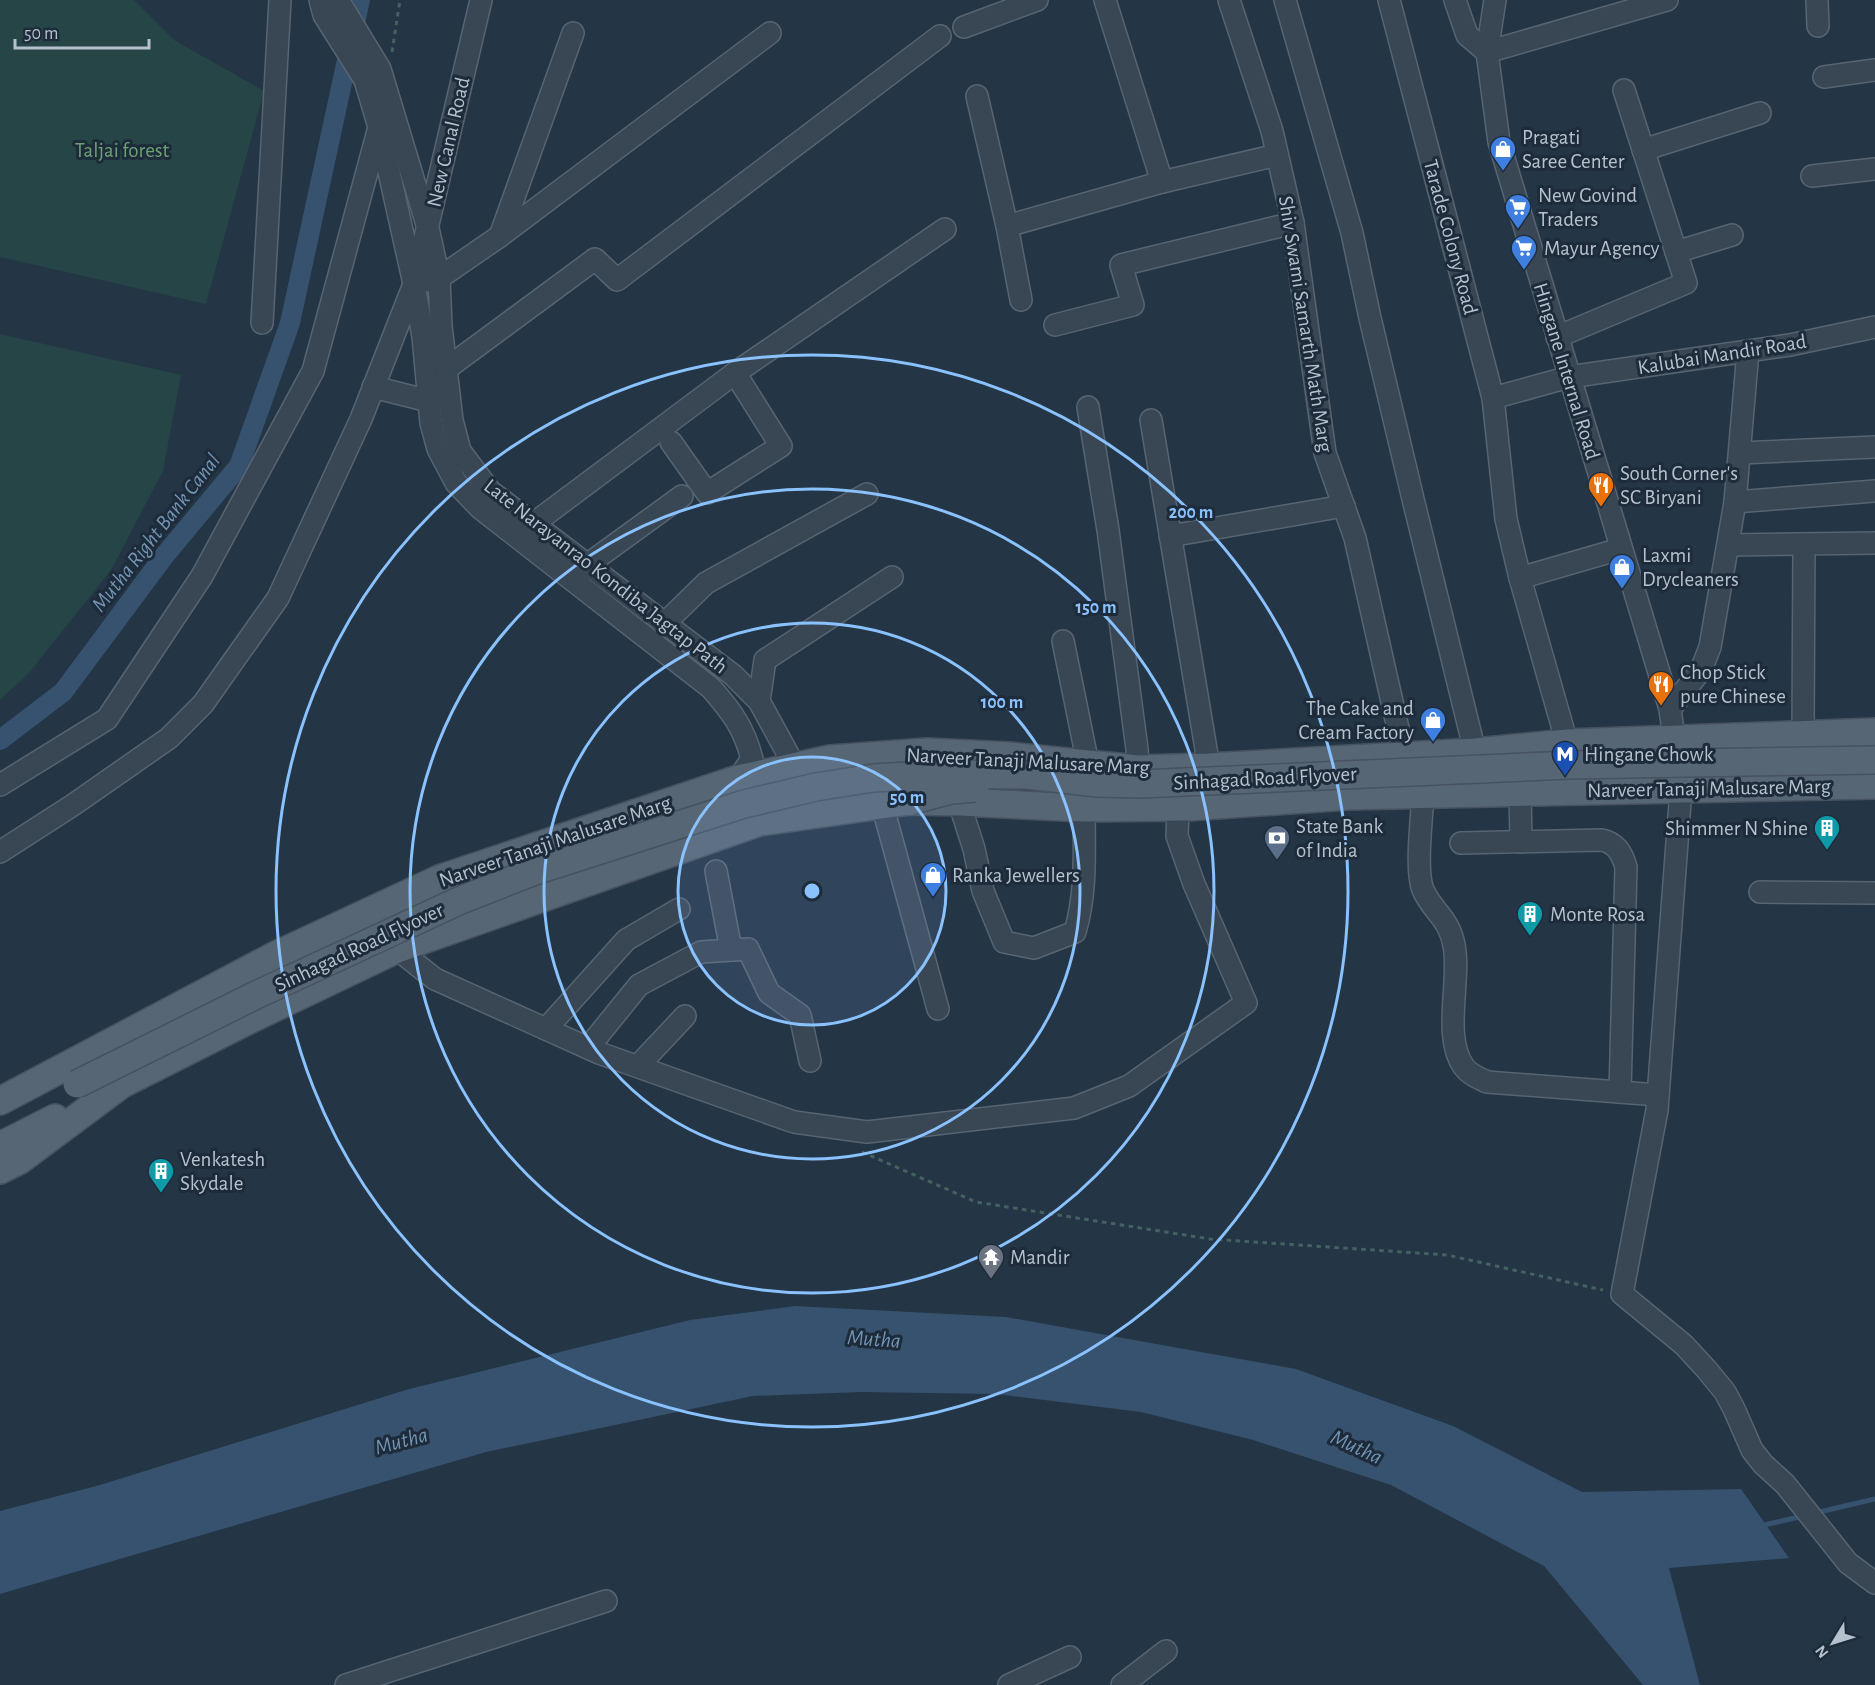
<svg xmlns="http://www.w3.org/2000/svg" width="1875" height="1685" viewBox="0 0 1875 1685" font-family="'Alegreya Sans',sans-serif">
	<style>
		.green { fill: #264546 }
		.water { fill: #36526e }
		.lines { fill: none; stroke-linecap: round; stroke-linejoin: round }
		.stream { stroke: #36526e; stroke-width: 5 }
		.canal { stroke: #36526e; stroke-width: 20 }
		.minor-casing { stroke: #576471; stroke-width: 24 }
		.major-casing { stroke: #465260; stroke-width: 30 }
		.path { stroke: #456162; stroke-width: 3; stroke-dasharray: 4.5 4.5; stroke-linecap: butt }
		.minor { stroke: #394654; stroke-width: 21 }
		.major { stroke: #576674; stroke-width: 27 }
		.major-bridge-casing { stroke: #465260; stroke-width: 30; stroke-linecap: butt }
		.major-bridge { stroke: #576674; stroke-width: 27 }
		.ring { fill: none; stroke: #8ac1ff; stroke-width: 3 }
		.labels { text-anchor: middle; stroke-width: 6; stroke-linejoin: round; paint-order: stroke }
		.poi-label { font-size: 21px; fill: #b6c1ce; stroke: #1d2b3a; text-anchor: start }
		.street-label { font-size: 21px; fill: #b6c1ce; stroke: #1d2b3a }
		.park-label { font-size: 21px; fill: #6ba173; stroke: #1d2b3a }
		.water-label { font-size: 22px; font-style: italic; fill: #7395b4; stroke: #1d2b3a }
		.centre { fill: #8ac1ff; stroke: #1d2b3a; stroke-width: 3 }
		.ring-label { font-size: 18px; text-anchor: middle; font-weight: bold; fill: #8ac1ff; stroke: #1d2b3a; stroke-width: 6; stroke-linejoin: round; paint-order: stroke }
	</style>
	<rect width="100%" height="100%" fill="#243545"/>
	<!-- green -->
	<g class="green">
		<polygon points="0,0 134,0 174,40 264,91 206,304 0,257"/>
		<polygon points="0,334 181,375 163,471 111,570 28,674 0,700"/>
	</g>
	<!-- water -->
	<polygon class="water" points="795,1306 1006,1317 1296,1369 1453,1426 1582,1492 1741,1489 1789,1558 1669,1568 1700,1685 1643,1685 1544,1566 1391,1485 1253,1440 1141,1412 996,1394 861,1392 753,1396 486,1452 0,1594 0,1511 100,1485 409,1389 690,1320"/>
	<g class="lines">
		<!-- stream -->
		<g class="stream">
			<polyline points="1815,1513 1875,1499"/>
			<polyline points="1760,1526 1803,1516"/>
		</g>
		<!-- canal -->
		<polyline class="canal" points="0,740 63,692 165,555 239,466 290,323 360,0"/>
		<!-- minor casing -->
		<g class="minor-casing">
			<g id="minor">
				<path d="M 320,0 L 324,15 L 365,80 L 379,127 L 414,284 L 423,337 L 431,423 L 438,449 L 456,483 L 480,508 L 711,688 C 732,712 744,728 752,759 L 738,779"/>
				<polyline points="338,0 380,69 428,228 439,278 441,326 452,420 460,451 490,491 733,675 759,701 795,767 791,780"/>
				<polyline points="1105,0 1162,182"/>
				<polyline points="1229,0 1272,131 1293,223 1325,453 1355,538 1404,755"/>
				<polyline points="1285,0 1352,233 1370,318 1413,499 1475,752"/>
				<polyline points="1389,0 1493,398 1569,377 1790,345 1875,327"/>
				<polyline points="1455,0 1467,35 1487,52 1667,0"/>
				<polyline points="1495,0 1487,52 1499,142 1670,709 1681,789 1657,1110 1622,1294 1684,1345 1707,1370 1725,1392 1734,1409 1752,1450 1763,1464 1785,1484 1848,1563 1875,1583"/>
				<polyline points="1817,0 1818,26"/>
				<polyline points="964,27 1037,0"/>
				<polyline points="1824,77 1875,70"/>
				<polyline points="977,96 1007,226 1021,300"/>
				<polyline points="1643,150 1760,113"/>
				<polyline points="1812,176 1875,169"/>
				<polyline points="1007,226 1162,182 1277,155"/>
				<polyline points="500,236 573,33"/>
				<polyline points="1676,252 1732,235"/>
				<polyline points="426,281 439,278 500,236 770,33"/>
				<polyline points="262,323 280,0"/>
				<polyline points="1055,325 1133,305 1121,265 1293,223"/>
				<polyline points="1557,337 1686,283 1624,90"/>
				<polyline points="446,369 595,259 617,280 940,36"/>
				<polyline points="373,387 429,401"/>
				<polyline points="1493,398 1506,519 1520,578 1567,743"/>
				<polyline points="1088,407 1108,530 1137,749 1138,769"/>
				<polyline points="1151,420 1209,767"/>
				<polyline points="671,442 707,493 781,446 735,373"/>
				<polyline points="1740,453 1875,447"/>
				<polyline points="1735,502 1875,491"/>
				<polyline points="533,524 735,373 945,229"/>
				<polyline points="1170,536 1344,506"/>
				<polyline points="1728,545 1875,543"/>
				<polyline points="578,576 587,565 682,496"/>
				<polyline points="1520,578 1620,549"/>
				<polyline points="664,624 706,583 867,494"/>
				<polyline points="1063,641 1088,764"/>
				<polyline points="759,701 765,660 892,577"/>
				<polyline points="1670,709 1701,670 1710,647 1735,502 1748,351"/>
				<polyline points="1803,733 1804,544"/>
				<polyline points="0,785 107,719 202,576 313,371 378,131"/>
				<polyline points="1520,792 1521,842"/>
				<path d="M 1423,794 C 1422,818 1415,869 1423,890 C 1433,912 1449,918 1454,945 C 1461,981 1442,1037 1464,1067 C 1470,1075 1479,1078 1487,1082 L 1658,1095"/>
				<path d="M 959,802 L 974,849 L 983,891 L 1004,942 L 1034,948 L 1075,932 C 1087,891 1084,850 1084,808"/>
				<polyline points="882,804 938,1009"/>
				<path d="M 1461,843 L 1602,840 C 1616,843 1622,853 1626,867 L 1620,1092"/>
				<polyline points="0,852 73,805 169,738 203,704 278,598 361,419 414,284 481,0"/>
				<polyline points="716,871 731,950"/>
				<polyline points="1760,892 1875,893"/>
				<polyline points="397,949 435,979 599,1053 794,1122 867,1132 1074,1108 1129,1086 1246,1003 1194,884 1177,836 1178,807"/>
				<polyline points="546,1029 626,940 679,909"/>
				<polyline points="588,1048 639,985 701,952 748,949 769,993 800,1015 810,1061"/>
				<polyline points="638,1066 685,1016"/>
				<polyline points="346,1685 606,1601"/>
				<polyline points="1009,1685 1070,1657"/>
				<polyline points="1122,1685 1166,1651"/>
			</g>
		</g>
		<!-- major casing -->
		<g class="major-casing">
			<g id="major">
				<polyline points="0,1101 276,955 439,879 738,779 830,759 927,752 1009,756 1138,769 1209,767 1475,752 1567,743 1875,732"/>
				<polyline points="0,1146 55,1118"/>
				<polyline points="0,1170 20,1160 122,1084 253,1018 397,949 759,822 910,801 959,802 1084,808 1188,807 1348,796 1875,785"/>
			</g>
		</g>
		<!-- path -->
		<g class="path">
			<polyline points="392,52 400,0"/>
			<polyline points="862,1152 976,1202 1210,1239 1447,1255 1603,1290"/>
		</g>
		<!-- minor -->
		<use href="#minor" class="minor"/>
		<!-- major -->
		<use href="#major" class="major"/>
		<!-- major-bridge casing -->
		<g class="major-bridge-casing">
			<g id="major-bridge">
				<polyline points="910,801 951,790 975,788"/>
				<polyline points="77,1084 254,996 461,900 532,872 744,804 816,787 873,778 944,774 1027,775 1097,783 1140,784 1569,765 1875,760"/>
			</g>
		</g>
		<!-- major-bridge -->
		<use href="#major-bridge" class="major-bridge"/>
	</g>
	<!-- distance rings -->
	<circle cx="812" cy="891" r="134" fill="#8ac1ff" fill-opacity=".12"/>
	<g class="ring">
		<circle cx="812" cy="891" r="134"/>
		<circle cx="812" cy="891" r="268"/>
		<circle cx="812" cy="891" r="402"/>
		<circle cx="812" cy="891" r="536"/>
	</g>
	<!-- icons -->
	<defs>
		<g id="shop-pin" transform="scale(1.35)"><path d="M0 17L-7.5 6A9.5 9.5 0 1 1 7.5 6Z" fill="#3f7fe0" stroke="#1d2b3a"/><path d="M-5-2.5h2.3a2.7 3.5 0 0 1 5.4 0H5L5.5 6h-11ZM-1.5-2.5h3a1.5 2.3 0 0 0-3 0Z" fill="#fff"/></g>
		<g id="supermarket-pin" transform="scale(1.35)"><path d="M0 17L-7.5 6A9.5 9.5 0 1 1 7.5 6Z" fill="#3f7fe0" stroke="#1d2b3a"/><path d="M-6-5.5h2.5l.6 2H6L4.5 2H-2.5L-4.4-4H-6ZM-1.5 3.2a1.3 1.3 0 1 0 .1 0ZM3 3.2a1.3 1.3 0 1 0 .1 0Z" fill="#fff"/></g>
		<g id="restaurant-pin" transform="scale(1.35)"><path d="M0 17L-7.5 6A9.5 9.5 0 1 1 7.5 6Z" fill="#e8710a" stroke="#1d2b3a"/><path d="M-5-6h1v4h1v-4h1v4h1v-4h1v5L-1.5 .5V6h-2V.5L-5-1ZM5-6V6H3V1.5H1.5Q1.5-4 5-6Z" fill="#fff"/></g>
		<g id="metro-pin" transform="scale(1.35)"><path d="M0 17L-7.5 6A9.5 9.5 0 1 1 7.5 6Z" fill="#1a4fb4" stroke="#1d2b3a"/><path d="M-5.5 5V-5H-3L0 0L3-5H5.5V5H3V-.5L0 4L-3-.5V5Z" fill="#fff"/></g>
		<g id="building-pin" transform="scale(1.35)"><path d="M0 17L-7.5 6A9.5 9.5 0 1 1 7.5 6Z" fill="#0f9aa8" stroke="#1d2b3a"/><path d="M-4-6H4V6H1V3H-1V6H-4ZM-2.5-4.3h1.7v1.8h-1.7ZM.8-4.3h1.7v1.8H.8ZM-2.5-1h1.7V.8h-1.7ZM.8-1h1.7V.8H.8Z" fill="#fff"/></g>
		<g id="bank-pin" transform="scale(1.35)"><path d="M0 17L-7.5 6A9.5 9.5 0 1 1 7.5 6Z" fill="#5c6f8a" stroke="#1d2b3a"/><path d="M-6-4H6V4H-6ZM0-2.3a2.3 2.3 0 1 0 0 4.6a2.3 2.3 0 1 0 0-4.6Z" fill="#fff"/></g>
		<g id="temple-pin" transform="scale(1.35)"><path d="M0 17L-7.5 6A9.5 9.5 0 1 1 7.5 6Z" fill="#6b7280" stroke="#1d2b3a"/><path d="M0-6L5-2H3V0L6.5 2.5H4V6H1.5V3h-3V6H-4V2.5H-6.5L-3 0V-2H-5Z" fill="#fff"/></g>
	</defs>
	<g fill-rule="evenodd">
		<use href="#shop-pin" x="1503" y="149"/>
		<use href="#supermarket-pin" x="1518" y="207"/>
		<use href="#supermarket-pin" x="1524" y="248"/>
		<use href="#restaurant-pin" x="1601" y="485"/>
		<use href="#shop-pin" x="1622" y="567"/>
		<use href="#restaurant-pin" x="1661" y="684"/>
		<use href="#shop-pin" x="1433" y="720"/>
		<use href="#metro-pin" x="1565" y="754"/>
		<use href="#building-pin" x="1827" y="828"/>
		<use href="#bank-pin" x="1277" y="838"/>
		<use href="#shop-pin" x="933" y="875"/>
		<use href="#building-pin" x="1530" y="914"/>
		<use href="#building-pin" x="161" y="1171"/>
		<use href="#temple-pin" x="991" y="1257"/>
	</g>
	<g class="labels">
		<!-- poi labels -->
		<g class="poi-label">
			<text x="1522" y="144">Pragati<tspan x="1522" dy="24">Saree Center</tspan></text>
			<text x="1538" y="202">New Govind<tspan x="1538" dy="24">Traders</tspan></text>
			<text x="1544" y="255">Mayur Agency</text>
			<text x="1620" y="480">South Corner's<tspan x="1620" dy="24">SC Biryani</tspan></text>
			<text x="1642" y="562">Laxmi<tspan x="1642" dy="24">Drycleaners</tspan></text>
			<text x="1680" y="679">Chop Stick<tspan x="1680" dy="24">pure Chinese</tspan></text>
			<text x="1414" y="715" text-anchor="end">The Cake and<tspan x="1414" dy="24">Cream Factory</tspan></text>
			<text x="1584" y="761">Hingane Chowk</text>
			<text x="1296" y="833">State Bank<tspan x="1296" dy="24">of India</tspan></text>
			<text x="1808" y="835" text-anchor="end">Shimmer N Shine</text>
			<text x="952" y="882">Ranka Jewellers</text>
			<text x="1550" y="921">Monte Rosa</text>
			<text x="180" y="1166">Venkatesh<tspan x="180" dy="24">Skydale</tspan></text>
			<text x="1010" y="1264">Mandir</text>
		</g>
		<!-- street labels -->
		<g class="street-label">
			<text transform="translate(448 142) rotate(-77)" y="7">New Canal Road</text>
			<text transform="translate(1451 237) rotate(75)" y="7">Tarade Colony Road</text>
			<text transform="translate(1306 324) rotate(81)" y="7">Shiv Swami Samarth Math Marg</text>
			<text transform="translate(1722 354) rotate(-9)" y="7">Kalubai Mandir Road</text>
			<text transform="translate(1567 371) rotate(73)" y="7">Hingane Internal Road</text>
			<text transform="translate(606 576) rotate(38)" y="7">Late Narayanrao Kondiba Jagtap Path</text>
			<text transform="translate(1028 761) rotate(3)" y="7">Narveer Tanaji Malusare Marg</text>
			<text transform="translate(1265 778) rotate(-3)" y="7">Sinhagad Road Flyover</text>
			<text transform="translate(1709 788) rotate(-1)" y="7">Narveer Tanaji Malusare Marg</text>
			<text transform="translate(555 841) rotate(-19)" y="7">Narveer Tanaji Malusare Marg</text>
			<text transform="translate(359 947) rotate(-25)" y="7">Sinhagad Road Flyover</text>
		</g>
		<!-- park labels -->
		<g class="park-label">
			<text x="122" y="157">Taljai forest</text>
		</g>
		<!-- water labels -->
		<g class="water-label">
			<text transform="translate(155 532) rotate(-52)" y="8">Mutha Right Bank Canal</text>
			<text transform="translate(874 1338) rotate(4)" y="8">Mutha</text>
			<text transform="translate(401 1440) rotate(-15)" y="8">Mutha</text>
			<text transform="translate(1357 1446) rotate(25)" y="8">Mutha</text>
		</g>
	</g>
	<circle cx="812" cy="891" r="9" class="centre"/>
	<g class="ring-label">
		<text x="1191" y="518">200 m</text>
		<text x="1096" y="613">150 m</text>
		<text x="1002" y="708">100 m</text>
		<text x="907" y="803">50 m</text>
	</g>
	<!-- north arrow -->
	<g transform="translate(1833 1643) rotate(232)" stroke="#1d2b3a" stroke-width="4.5" paint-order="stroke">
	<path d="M0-4.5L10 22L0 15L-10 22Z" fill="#b6c1ce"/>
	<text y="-9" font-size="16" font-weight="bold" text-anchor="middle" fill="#b6c1ce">N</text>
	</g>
	<!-- scale -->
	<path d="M15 39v9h134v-9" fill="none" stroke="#b6c1ce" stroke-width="3"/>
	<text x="24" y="39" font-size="18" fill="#b6c1ce" stroke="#1d2b3a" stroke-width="4.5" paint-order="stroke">50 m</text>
</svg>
